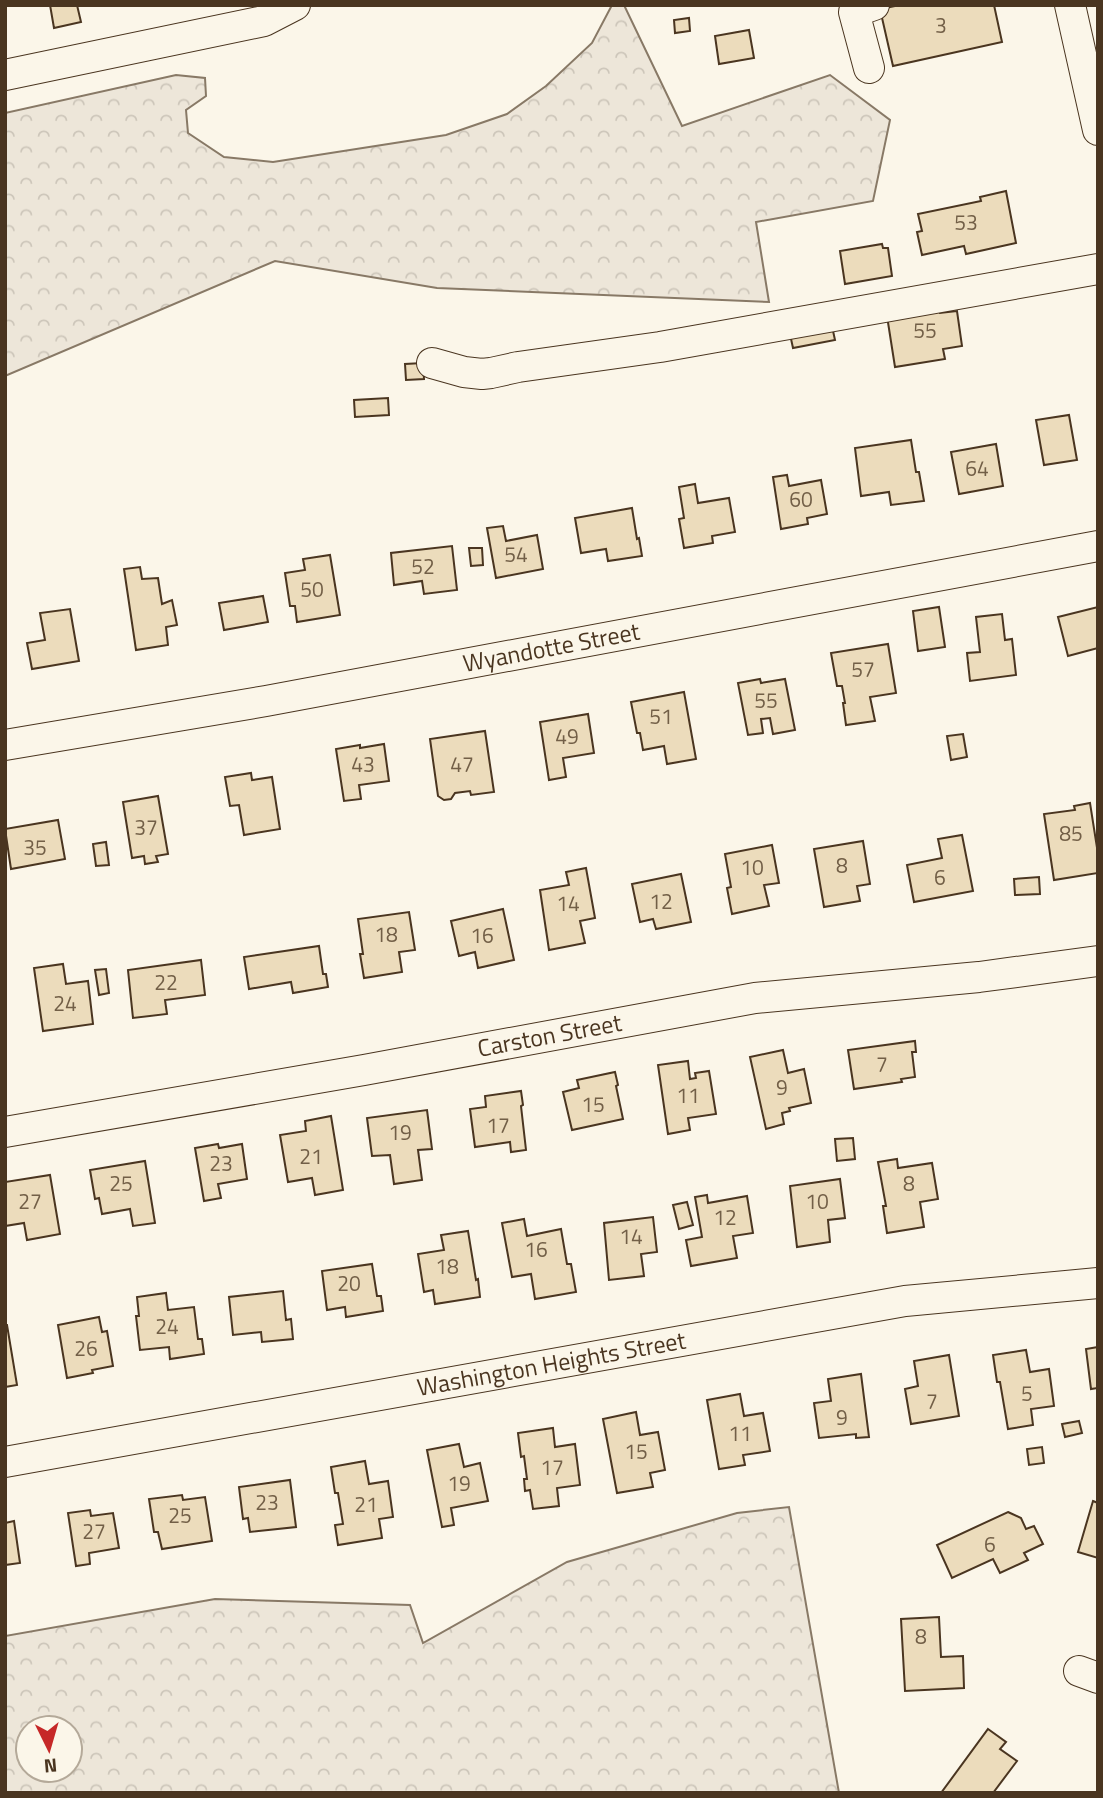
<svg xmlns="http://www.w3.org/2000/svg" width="1103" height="1798" viewBox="0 0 1103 1798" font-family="'Titillium Web',sans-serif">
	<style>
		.forest { fill: url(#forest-crowns); stroke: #887966; stroke-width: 2; fill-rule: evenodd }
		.building { fill: #ecdcbc; stroke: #4a3520; stroke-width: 2 }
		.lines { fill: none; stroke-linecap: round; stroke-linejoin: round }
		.minor-casing { stroke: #4a3520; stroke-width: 32 }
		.minor { stroke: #fbf6e9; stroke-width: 30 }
		.labels { text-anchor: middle; stroke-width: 5; stroke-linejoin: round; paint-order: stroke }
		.number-label { font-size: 21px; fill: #725f47 }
		.street-label { font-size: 24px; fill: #4a3520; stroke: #fbf6e9 }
	</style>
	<defs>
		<pattern id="forest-crowns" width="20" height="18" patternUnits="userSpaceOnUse" patternTransform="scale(1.75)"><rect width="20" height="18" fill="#ede6d9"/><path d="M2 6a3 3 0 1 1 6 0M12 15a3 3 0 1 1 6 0" fill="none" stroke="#cdc6ba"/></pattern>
	</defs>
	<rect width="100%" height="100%" fill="#fbf6e9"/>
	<!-- forest -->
	<g class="forest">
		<polygon points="612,5 624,5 682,126 830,75 890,120 873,201 756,222 769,302 437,288 275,261 5,376 5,113 176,75 205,78 206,96 186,110 188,133 224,157 273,162 446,135 507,114 546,86 592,43"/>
		<path d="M 789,1507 L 839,1793 L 5,1793 L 5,1636 L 215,1599 L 410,1605 L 423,1643 L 567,1562 L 737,1513 ZM 28,1728 L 70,1728 L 70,1770 L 28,1770 Z"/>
	</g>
	<!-- building -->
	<g class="building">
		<polygon points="50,5 77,5 81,22 54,28"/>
		<polygon points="900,5 994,5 1002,42 893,66 880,9"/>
		<polygon points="689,18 690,31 675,33 674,20"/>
		<polygon points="749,30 754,58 719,64 715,36"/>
		<polygon points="1006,191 1016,243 966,254 964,246 922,255 917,232 922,231 918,214 981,201 980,197"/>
		<polygon points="882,244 883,248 888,248 892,276 845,284 840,251"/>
		<polygon points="939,308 940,313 957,311 962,346 943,349 945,359 895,367 887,316"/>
		<polygon points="830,317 835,340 793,348 788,325"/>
		<polygon points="423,363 424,379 406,380 405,364"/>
		<polygon points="388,398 389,415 355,417 354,400"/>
		<polygon points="1069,415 1077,460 1044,465 1036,420"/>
		<polygon points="911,440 916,472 919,472 924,501 891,505 889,492 861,496 855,448"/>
		<polygon points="996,444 1003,486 959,494 951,452"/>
		<polygon points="787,475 789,486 821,480 827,514 807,518 808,524 781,529 773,477"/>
		<polygon points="695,484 698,503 729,498 735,532 712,536 713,543 684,548 679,519 684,518 679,487"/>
		<polygon points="632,508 637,539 639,538 642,556 608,561 606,549 581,553 575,518"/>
		<polygon points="503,526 506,541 537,535 543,569 496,578 487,528"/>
		<polygon points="452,546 457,590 424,594 422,581 394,585 391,553"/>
		<polygon points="469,548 482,548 483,565 471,566"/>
		<polygon points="330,555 340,615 297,622 295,606 290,606 285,573 305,570 303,559"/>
		<polygon points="140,567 142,579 158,578 162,604 172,600 177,625 166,627 168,645 136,650 124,569"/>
		<polygon points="263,596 268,622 224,630 219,603"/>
		<polygon points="939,607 945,647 918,651 913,611"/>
		<polygon points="1098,607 1098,648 1068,656 1058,617"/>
		<polygon points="70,609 79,661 32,669 27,643 45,640 40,613"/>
		<polygon points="1002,614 1005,640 1012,639 1016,675 970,681 967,653 980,652 976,617"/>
		<polygon points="888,644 896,693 870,697 875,721 846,725 843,703 845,703 842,686 837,686 831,653"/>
		<polygon points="760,679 761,683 785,679 795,730 773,734 770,718 761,719 763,733 748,735 738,683"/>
		<polygon points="684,692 696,759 667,764 664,746 643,750 640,733 637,733 631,702"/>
		<polygon points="588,714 594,753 563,758 566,777 549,780 540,722"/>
		<polygon points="485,731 494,792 471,795 470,791 455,793 451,799 444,800 438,796 430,739"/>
		<polygon points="963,734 967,757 951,760 947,736"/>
		<polygon points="384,744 389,781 359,785 361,799 344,801 336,749 360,745 360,748"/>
		<polygon points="251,773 252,780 272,777 280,829 244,835 239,805 230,806 225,777"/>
		<polygon points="158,796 168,854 156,856 158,862 145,864 144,856 132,858 123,802"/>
		<polygon points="1090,803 1098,854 1098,873 1054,880 1044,814 1075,810 1074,806"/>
		<polygon points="58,820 65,859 11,869 5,829"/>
		<polygon points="962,835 973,891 914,902 907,865 942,858 938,839"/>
		<polygon points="863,841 870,884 857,886 860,901 824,907 814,849"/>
		<polygon points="106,842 109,865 96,866 93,844"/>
		<polygon points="772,845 779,883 764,885 769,906 732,914 727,888 731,887 725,854"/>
		<polygon points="586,868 595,918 580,921 585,943 549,950 540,890 569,885 566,872"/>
		<polygon points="681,874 691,922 656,929 653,919 640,922 632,884"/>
		<polygon points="1039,877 1040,894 1015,895 1014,879"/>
		<polygon points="503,909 514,960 478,968 475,952 459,956 451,921"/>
		<polygon points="409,912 415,950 399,952 402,972 364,978 360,954 363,954 358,919"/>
		<polygon points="319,946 323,974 326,974 328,987 293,993 291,982 249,989 244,957"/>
		<polygon points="201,960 205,995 165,1000 167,1014 133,1018 128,970"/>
		<polygon points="63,964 66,984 88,981 93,1024 43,1031 34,968"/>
		<polygon points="106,969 109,993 99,995 95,970"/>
		<polygon points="915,1041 916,1052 912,1052 915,1077 901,1079 902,1082 854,1089 848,1050"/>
		<polygon points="783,1050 788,1073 804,1069 811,1103 789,1108 790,1111 782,1113 784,1124 766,1129 750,1057"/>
		<polygon points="688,1061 690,1079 696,1078 695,1073 709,1071 716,1114 688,1118 690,1130 668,1134 658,1065"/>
		<polygon points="615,1072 618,1085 616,1086 623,1119 572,1130 563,1092 579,1088 577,1080"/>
		<polygon points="521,1091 523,1105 521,1106 526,1150 511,1152 510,1142 475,1147 470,1109 486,1107 485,1096"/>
		<polygon points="427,1110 432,1149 418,1150 422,1180 394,1184 390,1155 372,1156 367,1118"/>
		<polygon points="331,1116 343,1190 315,1195 312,1178 288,1182 280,1135 306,1131 305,1121"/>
		<polygon points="853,1138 855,1159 837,1161 835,1139"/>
		<polygon points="218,1144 219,1148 242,1144 247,1179 218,1184 221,1198 204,1201 195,1148"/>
		<polygon points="897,1159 898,1168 932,1163 938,1199 920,1202 924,1227 887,1233 883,1206 886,1206 878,1162"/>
		<polygon points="145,1161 155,1223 133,1226 130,1209 102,1214 99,1198 95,1199 90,1170"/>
		<polygon points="50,1175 60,1234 27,1240 24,1223 5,1226 5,1182"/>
		<polygon points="840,1179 845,1218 828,1220 830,1242 797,1247 790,1186"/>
		<polygon points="707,1195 708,1203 747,1196 753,1233 733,1236 737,1258 691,1266 686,1240 702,1237 695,1197"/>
		<polygon points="687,1202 693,1225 679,1229 673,1205"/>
		<polygon points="653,1217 657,1252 641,1254 644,1276 609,1280 604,1223"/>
		<polygon points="524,1219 527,1236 561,1229 567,1264 571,1264 576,1292 535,1299 531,1274 512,1277 502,1223"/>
		<polygon points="468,1231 476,1280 478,1279 480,1297 435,1304 433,1290 424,1292 418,1254 444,1250 441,1235"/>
		<polygon points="372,1264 377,1296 381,1296 383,1311 346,1317 345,1307 327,1310 322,1271"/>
		<polygon points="283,1291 286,1320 291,1319 293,1339 262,1342 261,1332 233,1335 229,1297"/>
		<polygon points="166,1293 168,1310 194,1307 198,1339 202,1339 204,1354 170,1359 169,1347 140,1350 136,1316 139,1316 137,1297"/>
		<polygon points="99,1317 102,1332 107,1331 113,1366 92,1370 93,1373 67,1378 58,1325"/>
		<polygon points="5,1325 7,1325 17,1385 5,1387"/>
		<polygon points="1098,1347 1098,1388 1091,1389 1086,1349"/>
		<polygon points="1026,1350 1030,1372 1049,1369 1054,1406 1031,1409 1033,1425 1008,1429 1000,1382 997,1382 993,1355"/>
		<polygon points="949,1355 959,1416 911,1424 905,1389 918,1386 914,1361"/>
		<polygon points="861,1374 869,1437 856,1438 856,1434 819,1438 814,1403 831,1401 828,1379"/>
		<polygon points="740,1394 744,1416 763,1413 770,1451 743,1455 745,1465 719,1469 707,1400"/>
		<polygon points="636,1412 640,1435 658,1432 665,1470 650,1473 653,1487 617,1493 603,1419"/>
		<polygon points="1079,1421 1082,1433 1065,1437 1062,1424"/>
		<polygon points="553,1428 555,1447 575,1444 580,1485 557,1488 559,1506 533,1509 530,1490 525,1491 524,1479 527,1479 524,1456 521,1457 518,1433"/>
		<polygon points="459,1444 464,1467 480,1463 488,1501 451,1508 454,1525 442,1527 427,1450"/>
		<polygon points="1042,1447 1044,1463 1029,1465 1027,1449"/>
		<polygon points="365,1461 369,1484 388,1481 393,1517 379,1519 382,1538 338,1545 335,1525 343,1524 338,1493 335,1493 331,1467"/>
		<polygon points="290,1480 296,1527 250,1532 248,1518 243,1519 239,1487"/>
		<polygon points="182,1495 183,1500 205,1497 212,1541 162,1549 158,1532 154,1532 149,1499"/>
		<polygon points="1093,1501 1098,1503 1098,1558 1078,1552"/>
		<polygon points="90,1510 91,1516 113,1513 119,1548 89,1553 90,1564 76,1566 68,1513"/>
		<polygon points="1008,1512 1021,1518 1026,1529 1034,1526 1043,1544 1024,1553 1028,1560 1000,1573 993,1559 952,1578 937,1545"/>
		<polygon points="14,1521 20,1563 5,1565 5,1523"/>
		<polygon points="939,1617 941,1657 963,1656 964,1688 905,1691 901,1619"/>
		<polygon points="988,1729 1006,1742 1000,1749 1017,1761 993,1793 941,1793"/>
	</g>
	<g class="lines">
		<!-- minor casing -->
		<g class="minor-casing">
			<g id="minor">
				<polyline points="1070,5 1098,130"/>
				<polyline points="869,68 854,12 874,5"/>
				<polyline points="5,75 264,21 295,5"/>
				<polyline points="432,363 464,372 482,374 491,373 518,367 660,347 1098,269"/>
				<path id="s1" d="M 5,745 L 266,701 L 1098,546"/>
				<path id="s2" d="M 5,1132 L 364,1070 L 755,998 L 979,977 L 1098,961"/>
				<path id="s3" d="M 5,1462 L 905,1301 L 1098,1283"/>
				<polyline points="1079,1671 1098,1678"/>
			</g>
		</g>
		<!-- minor -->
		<use href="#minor" class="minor"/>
	</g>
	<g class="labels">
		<!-- number labels -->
		<g class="number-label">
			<text x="941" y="33">3</text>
			<text x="966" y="230">53</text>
			<text x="925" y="338">55</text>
			<text x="977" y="476">64</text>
			<text x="801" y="507">60</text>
			<text x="516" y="562">54</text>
			<text x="423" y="574">52</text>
			<text x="312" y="597">50</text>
			<text x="863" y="677">57</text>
			<text x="766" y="708">55</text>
			<text x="661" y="724">51</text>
			<text x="567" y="744">49</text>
			<text x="363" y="772">43</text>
			<text x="462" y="772">47</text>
			<text x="146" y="835">37</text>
			<text x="1071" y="841">85</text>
			<text x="35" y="855">35</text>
			<text x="842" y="873">8</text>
			<text x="752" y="875">10</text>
			<text x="940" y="885">6</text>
			<text x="661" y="909">12</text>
			<text x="568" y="911">14</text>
			<text x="386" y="942">18</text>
			<text x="482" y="943">16</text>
			<text x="166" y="990">22</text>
			<text x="65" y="1011">24</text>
			<text x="882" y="1072">7</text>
			<text x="782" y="1095">9</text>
			<text x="688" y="1103">11</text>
			<text x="593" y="1112">15</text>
			<text x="498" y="1133">17</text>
			<text x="400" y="1140">19</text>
			<text x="311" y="1164">21</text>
			<text x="221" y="1171">23</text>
			<text x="121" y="1191">25</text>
			<text x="909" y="1191">8</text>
			<text x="30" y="1209">27</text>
			<text x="817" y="1209">10</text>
			<text x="725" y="1225">12</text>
			<text x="631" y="1244">14</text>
			<text x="536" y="1257">16</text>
			<text x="447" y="1274">18</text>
			<text x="349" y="1291">20</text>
			<text x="167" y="1334">24</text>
			<text x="86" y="1356">26</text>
			<text x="1027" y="1401">5</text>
			<text x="932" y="1409">7</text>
			<text x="842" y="1425">9</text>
			<text x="740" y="1441">11</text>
			<text x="636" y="1459">15</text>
			<text x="552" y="1475">17</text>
			<text x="459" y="1491">19</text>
			<text x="267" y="1510">23</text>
			<text x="366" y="1512">21</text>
			<text x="180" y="1523">25</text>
			<text x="94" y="1539">27</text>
			<text x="990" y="1552">6</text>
			<text x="921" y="1644">8</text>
		</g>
		<!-- street labels -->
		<g class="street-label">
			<text dy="8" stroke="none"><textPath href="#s1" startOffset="555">Wyandotte Street</textPath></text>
			<text dy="8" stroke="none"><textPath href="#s2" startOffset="553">Carston Street</textPath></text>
			<text dy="8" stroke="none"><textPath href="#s3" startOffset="555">Washington Heights Street</textPath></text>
		</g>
	</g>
	<!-- border -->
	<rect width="1103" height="1798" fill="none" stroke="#4a3520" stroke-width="14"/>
	<!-- north arrow -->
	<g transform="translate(49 1749) rotate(175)"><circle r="33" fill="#fbf6e9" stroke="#b4a999" stroke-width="2"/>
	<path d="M0-5L12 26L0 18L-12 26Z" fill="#c62828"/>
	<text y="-10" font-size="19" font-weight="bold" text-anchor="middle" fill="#4a3520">N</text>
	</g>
</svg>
